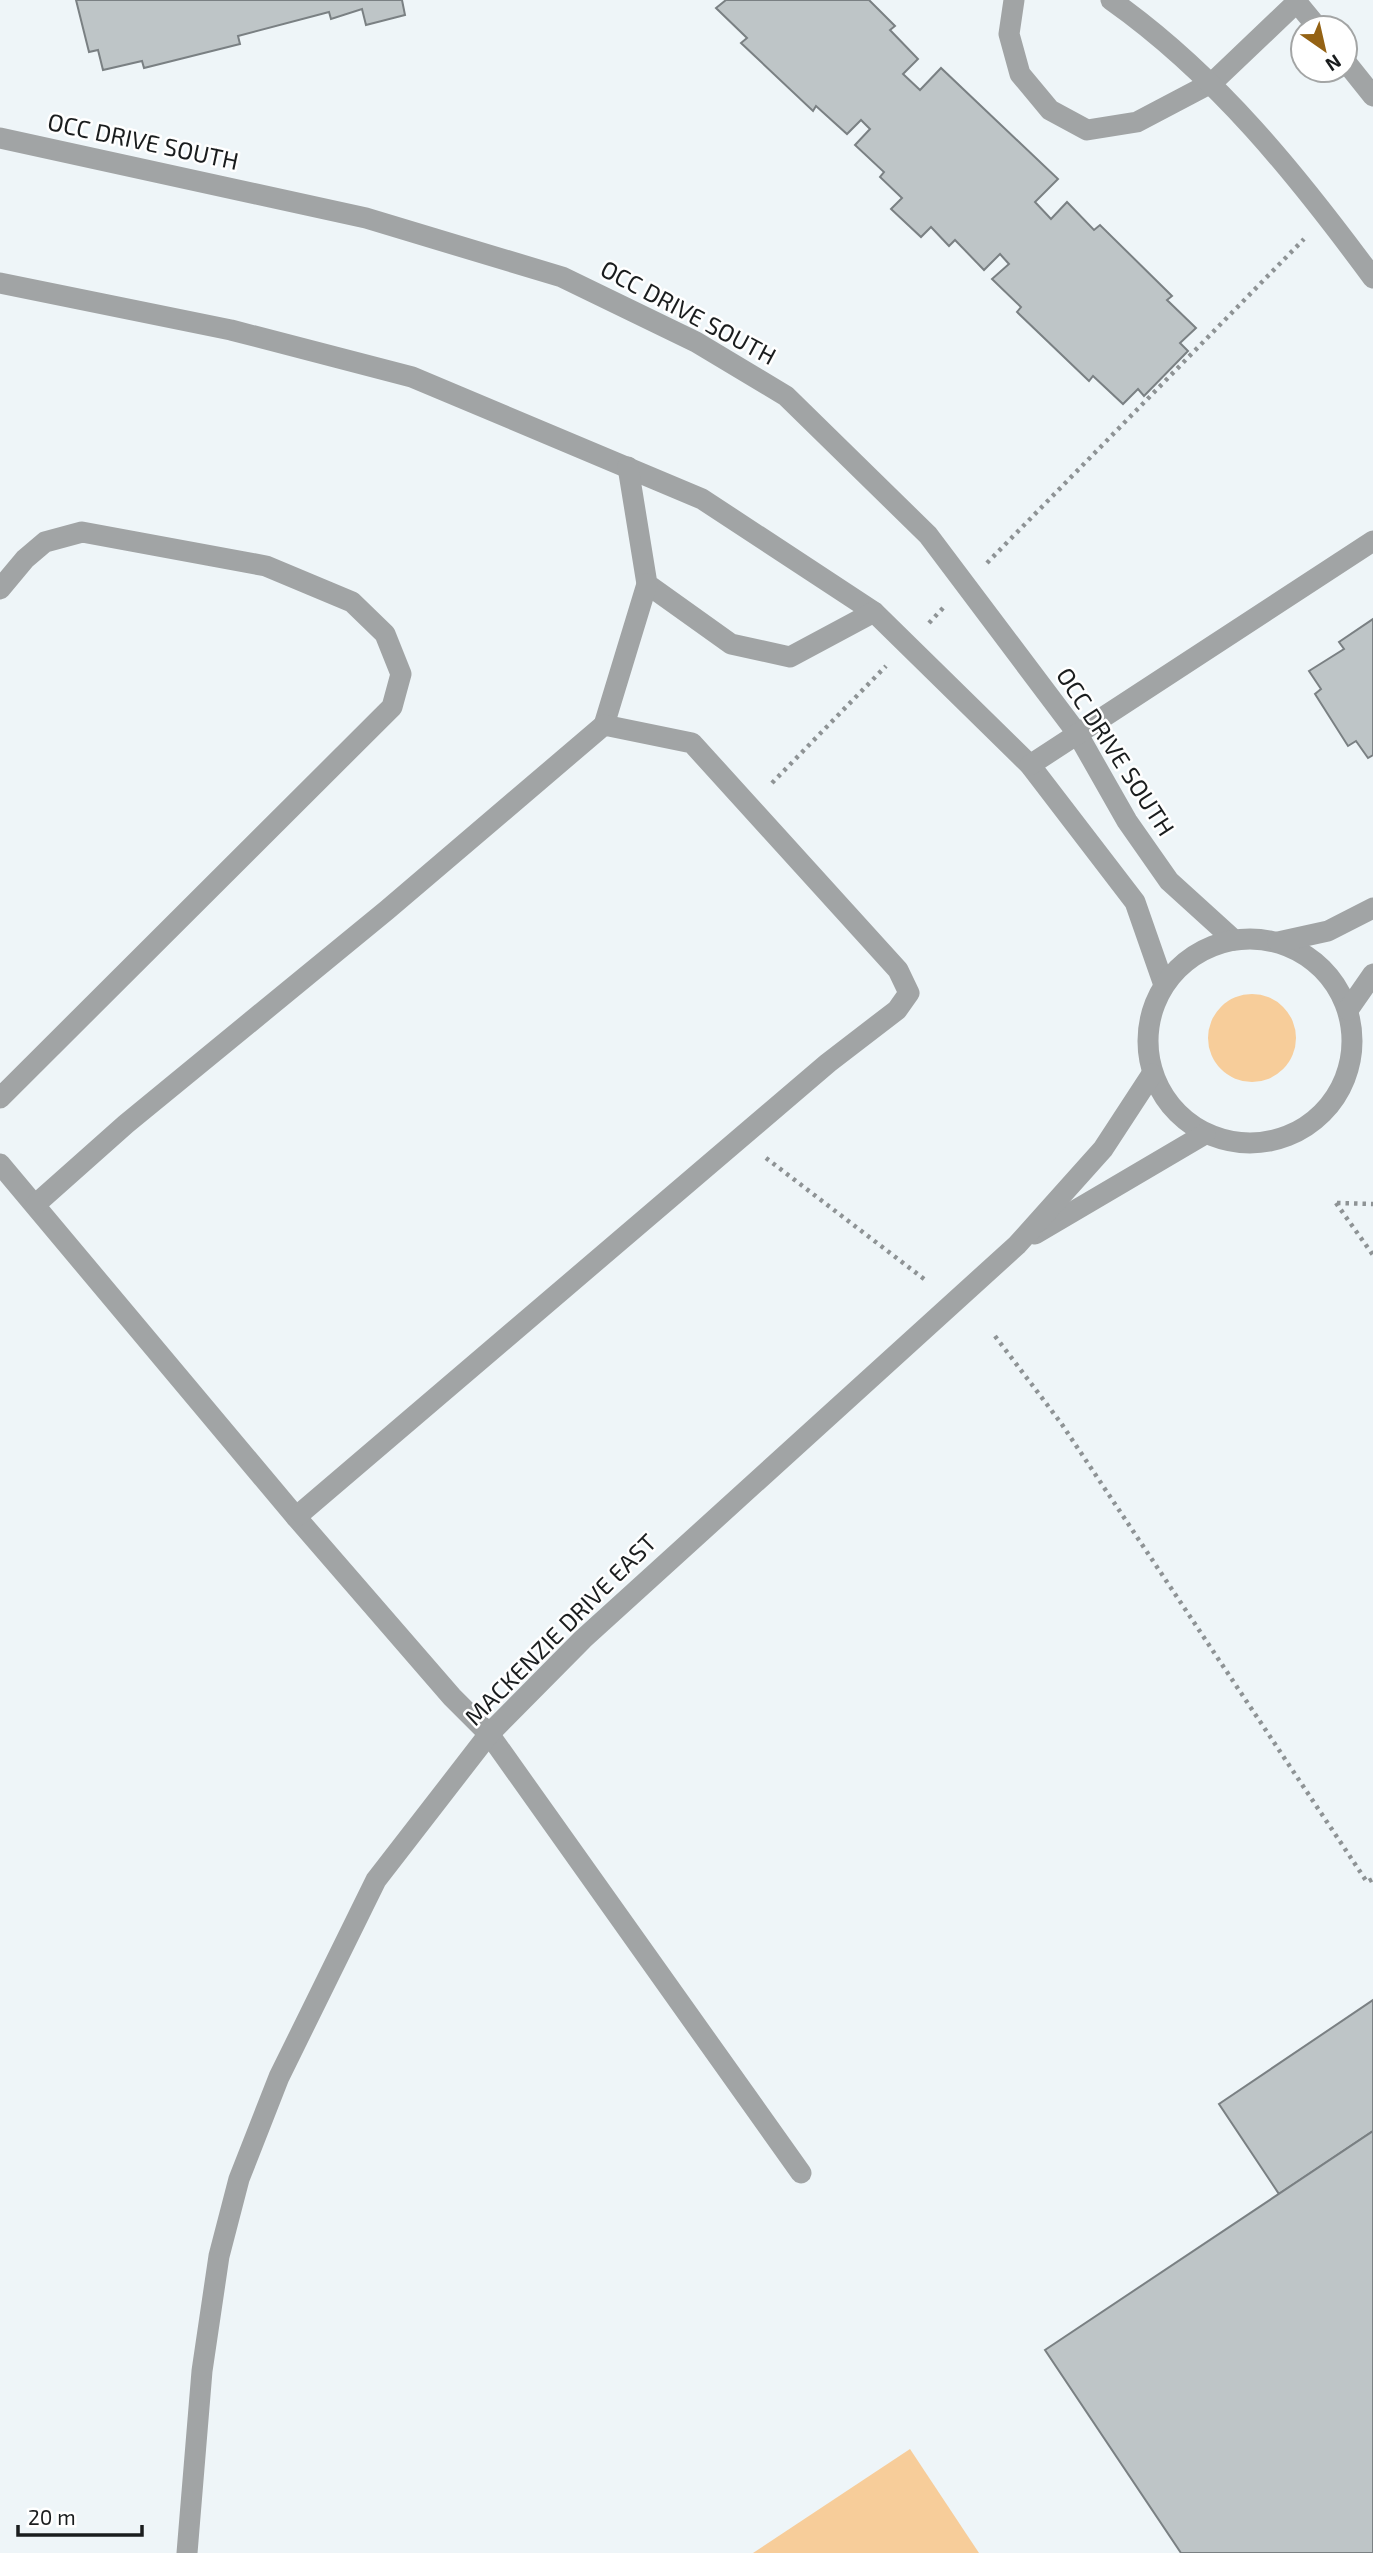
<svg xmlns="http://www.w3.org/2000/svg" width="1373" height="2553" viewBox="0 0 1373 2553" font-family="'Exo 2',sans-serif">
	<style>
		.green { fill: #f7cd9a }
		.building { fill: #bec5c7; stroke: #7a8083; stroke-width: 2 }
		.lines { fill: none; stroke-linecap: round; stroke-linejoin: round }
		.path { stroke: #8e9395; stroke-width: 4.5; stroke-dasharray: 3.5 5; stroke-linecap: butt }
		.minor { stroke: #a1a4a5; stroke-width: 21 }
		.labels { text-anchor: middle; stroke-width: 5; stroke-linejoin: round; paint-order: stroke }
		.street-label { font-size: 24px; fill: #1a1d1e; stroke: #fff }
	</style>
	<rect width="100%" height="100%" fill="#eef5f8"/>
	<!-- green -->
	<g class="green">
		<circle cx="1252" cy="1038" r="44"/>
		<polygon points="910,2449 979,2553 753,2553"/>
	</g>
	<!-- building -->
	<g class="building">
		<polygon points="76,0 402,0 405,15 366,25 362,9 331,19 329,12 238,36 240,44 144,68 142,61 103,70 98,50 89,52"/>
		<polygon points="726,0 869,0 895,26 890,30 918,59 903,74 920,90 941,68 1058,179 1035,202 1051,219 1067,202 1094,230 1100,225 1172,296 1167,300 1196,328 1180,343 1188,351 1144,396 1138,389 1123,404 1093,376 1089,381 1017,312 1021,307 992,279 1009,264 1000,254 984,270 955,240 949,246 931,227 921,237 891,209 902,198 880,177 884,172 855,145 870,129 861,120 847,134 816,106 813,111 741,43 747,38 716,8"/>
		<polygon points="1373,619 1373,755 1368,758 1356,741 1348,746 1315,694 1321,689 1309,671 1344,649 1339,642"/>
		<polygon points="1373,2000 1373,2131 1279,2194 1219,2104"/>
		<polygon points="1373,2131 1373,2553 1181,2553 1045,2350"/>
	</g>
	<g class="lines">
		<!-- path -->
		<g class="path">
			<polyline points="987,563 1304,239"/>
			<polyline points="929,623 944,607"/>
			<polyline points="772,783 886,666"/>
			<polyline points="766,1158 928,1282"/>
			<polyline points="1336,1203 1373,1255"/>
			<polyline points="1337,1203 1373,1204"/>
			<polyline points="995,1336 1061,1423 1367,1882 1373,1879"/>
		</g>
		<!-- minor -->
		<g class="minor">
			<polyline points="1014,0 1009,34 1020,74 1050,110 1087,130 1137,122 1213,82 1297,2"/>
			<path d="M 1111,0 C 1217,75 1297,175 1373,278"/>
			<polyline points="1295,0 1318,28"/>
			<polyline points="1345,61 1373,96"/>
			<polyline points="0,138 366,218 562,277 696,342 786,396 928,535 1077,733 1127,821 1169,881 1234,940"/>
			<polyline points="0,283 231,330 412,377 702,499 874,612 1030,765 1135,902 1164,985"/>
			<polyline points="628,467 647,584 731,644 790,657 874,612"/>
			<polyline points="0,589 25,559 45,542 82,532 266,566 352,602 385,634 401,674 392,707 0,1098"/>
			<polyline points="604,725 647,584"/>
			<polyline points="1030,765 1373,541"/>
			<circle cx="1250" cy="1041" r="102"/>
			<polyline points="1278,942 1328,931 1373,908"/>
			<polyline points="1348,1010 1373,974"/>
			<polyline points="0,1164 296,1517 452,1697 489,1734 801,2173"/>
			<polyline points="36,1204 126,1124 387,910 604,725 692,743 898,970 909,993 897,1010 828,1063 296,1517"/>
			<polyline points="1035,1234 1205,1134"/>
			<polyline points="187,2553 202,2371 219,2256 239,2179 279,2077 376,1880 489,1734 583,1639 1017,1245 1103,1149 1152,1074"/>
		</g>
	</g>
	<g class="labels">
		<!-- street labels -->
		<g class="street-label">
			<text transform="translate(143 142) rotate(12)" y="8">OCC DRIVE SOUTH</text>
			<text transform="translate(688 313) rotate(28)" y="8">OCC DRIVE SOUTH</text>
			<text transform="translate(1115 752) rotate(57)" y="8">OCC DRIVE SOUTH</text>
			<text transform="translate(561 1630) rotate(-45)" y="8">MACKENZIE DRIVE EAST</text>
		</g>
	</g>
	<!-- north arrow -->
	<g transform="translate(1324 49) rotate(146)"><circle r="33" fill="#ffffff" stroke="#a3a5a5" stroke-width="2"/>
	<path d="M0-5L12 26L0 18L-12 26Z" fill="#946214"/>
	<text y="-10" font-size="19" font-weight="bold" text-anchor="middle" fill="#1a1d1e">N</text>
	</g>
	<!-- scale -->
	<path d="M18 2525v10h124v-10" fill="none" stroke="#1a1d1e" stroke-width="3.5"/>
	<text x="28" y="2525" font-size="21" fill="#1a1d1e" stroke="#ffffff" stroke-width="5" paint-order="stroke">20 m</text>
</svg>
